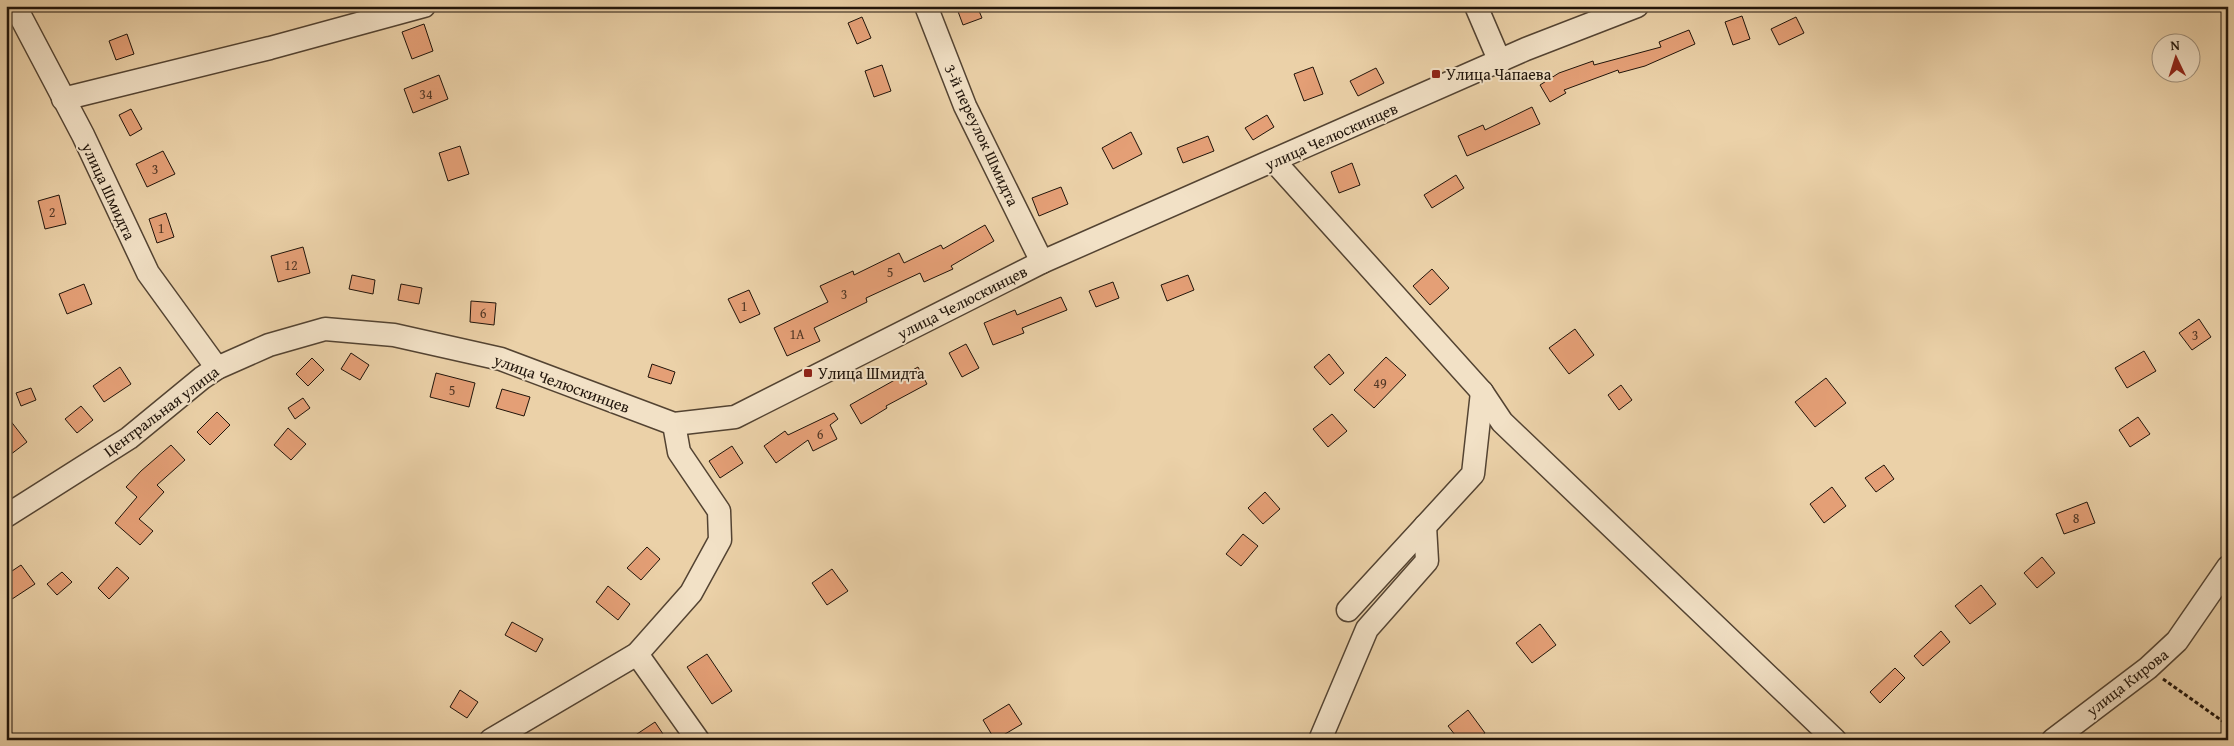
<svg xmlns="http://www.w3.org/2000/svg" width="2234" height="746" viewBox="0 0 2234 746" font-family="'Gentium Book Plus',serif">
	<style>
		.building { fill: #e49f76; stroke: #20140a }
		.lines { fill: none; stroke-linecap: round; stroke-linejoin: round }
		.minor-casing { stroke: #534332; stroke-width: 25 }
		.path { stroke: #20140a; stroke-width: 3; stroke-dasharray: 4 2.5; stroke-linecap: butt }
		.minor { stroke: #f2e1c6; stroke-width: 22 }
		.poi-dot { fill: #8f2418; stroke: #f2e1c6; stroke-width: 2 }
		.labels { text-anchor: middle; stroke-width: 4; stroke-linejoin: round; paint-order: stroke }
		.number-label { font-size: 14px; fill: #513725 }
		.poi-label { font-size: 16px; fill: #20140a; stroke: #f2e1c6; text-anchor: start }
		.street-label { font-size: 16px; fill: #20140a; stroke: #f2e1c6 }
	</style>
	<rect width="100%" height="100%" fill="#ebd1a8"/>
	<filter id="stains"><feTurbulence type="fractalNoise" baseFrequency=".004" numOctaves="4"/><feColorMatrix values="0 0 0 0 .2 0 0 0 0 .09 0 0 0 0 .02 0 0 0 .5 -.17"/></filter>
	<radialGradient id="worn" r=".72"><stop offset=".6" stop-color="#630" stop-opacity="0"/><stop offset="1" stop-color="#630" stop-opacity=".3"/></radialGradient>
	<!-- building -->
	<g class="building">
		<polygon points="956,6 977,6 982,18 963,25"/>
		<polygon points="1742,16 1750,39 1733,45 1725,22"/>
		<polygon points="862,17 871,38 857,44 848,23"/>
		<polygon points="1796,17 1804,33 1779,45 1771,29"/>
		<polygon points="424,24 433,51 412,59 402,32"/>
		<polygon points="1689,30 1695,44 1645,66 1619,73 1618,70 1564,90 1566,93 1550,102 1540,85 1559,73 1593,61 1594,65 1661,47 1659,42"/>
		<polygon points="127,34 134,54 116,60 109,41"/>
		<polygon points="882,65 891,91 874,97 865,71"/>
		<polygon points="1313,67 1323,94 1304,101 1294,74"/>
		<polygon points="1376,68 1384,83 1358,96 1350,81"/>
		<polygon points="439,75 448,99 413,113 404,89"/>
		<polygon points="1532,107 1540,124 1467,156 1458,136 1483,125 1485,130"/>
		<polygon points="131,109 142,129 130,136 119,115"/>
		<polygon points="1267,115 1274,127 1253,140 1245,128"/>
		<polygon points="1131,132 1142,154 1113,169 1102,148"/>
		<polygon points="1208,136 1214,151 1183,163 1177,148"/>
		<polygon points="460,146 469,174 448,181 439,153"/>
		<polygon points="163,151 175,174 147,187 136,164"/>
		<polygon points="1352,163 1360,185 1339,193 1331,172"/>
		<polygon points="1456,175 1464,188 1432,208 1424,195"/>
		<polygon points="1061,187 1068,204 1039,216 1032,198"/>
		<polygon points="59,195 66,224 45,229 38,201"/>
		<polygon points="166,213 174,237 157,243 149,219"/>
		<polygon points="985,225 994,241 951,266 953,269 924,282 920,273 866,298 867,302 814,328 820,341 787,356 774,328 828,302 820,286 853,271 854,275 899,253 904,263 941,245 943,249"/>
		<polygon points="303,247 310,273 278,282 271,256"/>
		<polygon points="1432,269 1449,288 1430,305 1413,286"/>
		<polygon points="352,275 375,280 373,294 349,289"/>
		<polygon points="1188,275 1194,290 1167,301 1161,285"/>
		<polygon points="1113,282 1119,298 1096,307 1089,291"/>
		<polygon points="84,284 92,304 67,314 59,294"/>
		<polygon points="401,284 422,288 419,304 398,300"/>
		<polygon points="749,290 760,314 740,323 728,299"/>
		<polygon points="1061,297 1067,310 1022,328 1024,333 993,345 984,323 1015,310 1017,315"/>
		<polygon points="471,301 496,303 494,325 470,322"/>
		<polygon points="2199,319 2211,337 2192,350 2179,333"/>
		<polygon points="1575,329 1594,355 1569,374 1549,348"/>
		<polygon points="966,344 979,368 962,377 949,353"/>
		<polygon points="2144,351 2156,371 2127,388 2115,368"/>
		<polygon points="351,353 369,365 360,380 341,369"/>
		<polygon points="1329,354 1344,373 1330,385 1314,367"/>
		<polygon points="1386,357 1406,375 1374,408 1354,390"/>
		<polygon points="312,358 324,370 308,386 296,374"/>
		<polygon points="652,364 675,372 671,384 648,377"/>
		<polygon points="120,367 131,384 104,402 93,386"/>
		<polygon points="918,367 927,384 886,406 887,408 861,424 850,405"/>
		<polygon points="436,373 475,383 469,407 430,397"/>
		<polygon points="1826,378 1846,403 1815,427 1795,402"/>
		<polygon points="1621,385 1632,400 1619,410 1608,395"/>
		<polygon points="31,388 36,400 21,406 16,393"/>
		<polygon points="502,389 530,397 524,416 496,408"/>
		<polygon points="303,398 310,408 295,419 288,408"/>
		<polygon points="81,406 93,420 77,433 65,419"/>
		<polygon points="217,412 230,425 210,445 197,432"/>
		<polygon points="834,413 838,419 830,425 837,439 813,451 808,440 776,463 764,446 785,431 788,435"/>
		<polygon points="1332,414 1347,431 1328,447 1313,429"/>
		<polygon points="6,415 27,442 6,458"/>
		<polygon points="2138,417 2150,434 2130,447 2119,430"/>
		<polygon points="288,428 306,444 291,460 274,445"/>
		<polygon points="171,445 185,460 157,485 164,492 139,519 153,531 140,545 115,523 137,497 126,487 141,471"/>
		<polygon points="732,446 743,463 720,478 709,461"/>
		<polygon points="1884,465 1894,479 1876,492 1865,478"/>
		<polygon points="1832,487 1846,506 1824,523 1810,504"/>
		<polygon points="1265,492 1280,509 1263,524 1248,508"/>
		<polygon points="2087,502 2095,523 2064,534 2056,514"/>
		<polygon points="1243,534 1258,546 1241,566 1226,554"/>
		<polygon points="647,547 660,559 641,580 627,568"/>
		<polygon points="2042,557 2055,573 2037,588 2024,573"/>
		<polygon points="21,565 35,584 6,603 6,575"/>
		<polygon points="117,567 129,578 109,599 98,588"/>
		<polygon points="832,569 848,591 827,605 812,583"/>
		<polygon points="62,572 72,582 57,595 47,584"/>
		<polygon points="1981,585 1996,604 1970,624 1955,606"/>
		<polygon points="608,586 630,604 618,620 596,602"/>
		<polygon points="512,622 543,639 536,652 505,635"/>
		<polygon points="1540,624 1556,645 1532,663 1516,643"/>
		<polygon points="1941,631 1950,642 1923,666 1914,656"/>
		<polygon points="707,654 732,691 712,704 687,667"/>
		<polygon points="1895,668 1905,678 1880,703 1870,692"/>
		<polygon points="460,690 478,702 467,718 450,707"/>
		<polygon points="1009,704 1022,724 995,740 983,720"/>
		<polygon points="1468,710 1485,733 1476,740 1459,740 1448,726"/>
		<polygon points="655,722 667,740 628,740"/>
	</g>
	<g class="lines">
		<!-- minor casing -->
		<g class="minor-casing">
			<g id="minor">
				<polyline points="15,6 83,135 148,273 217,368"/>
				<polyline points="926,6 965,106 1042,262"/>
				<polyline points="1476,6 1500,62"/>
				<polyline points="63,99 270,48 424,6"/>
				<polyline points="1274,161 1482,392 1502,422 1835,740"/>
				<polyline points="6,516 129,438 202,378 217,368 269,345 325,329 394,335 501,359 674,424 735,417 1042,262 1526,49 1637,6"/>
				<polyline points="1348,610 1473,474 1482,392"/>
				<polyline points="637,654 698,740"/>
				<polyline points="491,740 637,654 691,593 720,540 719,511 679,452 674,424"/>
				<polyline points="1320,740 1367,629 1427,561 1425,526"/>
				<polyline points="2053,740 2148,668 2177,641 2228,567"/>
			</g>
		</g>
		<!-- path -->
		<polyline class="path" points="2163,679 2228,725"/>
		<!-- minor -->
		<use href="#minor" class="minor"/>
	</g>
	<!-- markers -->
	<g class="poi-dot">
		<rect x="1431" y="69" width="10" height="10" rx="2.5"/>
		<rect x="803" y="368" width="10" height="10" rx="2.5"/>
	</g>
	<g class="labels">
		<!-- number labels -->
		<g class="number-label">
			<text x="426" y="99">34</text>
			<text x="155" y="174">3</text>
			<text x="52" y="217">2</text>
			<text x="161" y="233">1</text>
			<text x="291" y="270">12</text>
			<text x="890" y="277">5</text>
			<text x="844" y="299">3</text>
			<text x="744" y="311">1</text>
			<text x="483" y="318">6</text>
			<text x="797" y="339">1А</text>
			<text x="2195" y="340">3</text>
			<text x="1380" y="388">49</text>
			<text x="452" y="395">5</text>
			<text x="820" y="439">6</text>
			<text x="2076" y="523">8</text>
		</g>
		<!-- poi labels -->
		<g class="poi-label">
			<text x="1446" y="80">Улица Чапаева</text>
			<text x="818" y="379">Улица Шмидта</text>
		</g>
		<!-- street labels -->
		<g class="street-label">
			<text transform="translate(982 135) rotate(65)" y="6">3-й переулок Шмидта</text>
			<text transform="translate(1331 136) rotate(-24)" y="6">улица Челюскинцев</text>
			<text transform="translate(109 191) rotate(65)" y="6">улица Шмидта</text>
			<text transform="translate(962 302) rotate(-27)" y="6">улица Челюскинцев</text>
			<text transform="translate(562 383) rotate(20)" y="6">улица Челюскинцев</text>
			<text transform="translate(161 411) rotate(-37)" y="6">Центральная улица</text>
			<text transform="translate(2127 682) rotate(-38)" y="6">улица Кирова</text>
		</g>
	</g>
	<!-- margin -->
	<rect width="2234" height="746" fill="none" stroke="#ebd1a8" stroke-width="25"/>
	<rect x="8" y="8" width="2219" height="731" fill="none" stroke="#20140a" stroke-width="2.5"/>
	<rect x="12" y="12" width="2209" height="721" fill="none" stroke="#20140a"/>
	<!-- north arrow -->
	<g transform="translate(2176 58) rotate(356)"><circle r="24" fill="#f2e1c6" stroke="#9e8f7b"/>
	<path d="M0-4L9 19L0 12L-9 19Z" fill="#8f2418"/>
	<text y="-8" font-size="14" font-weight="bold" text-anchor="middle" fill="#20140a">N</text>
	</g>
	<rect width="100%" height="100%" filter="url(#stains)"/>
	<rect width="100%" height="100%" fill="url(#worn)"/>
</svg>
